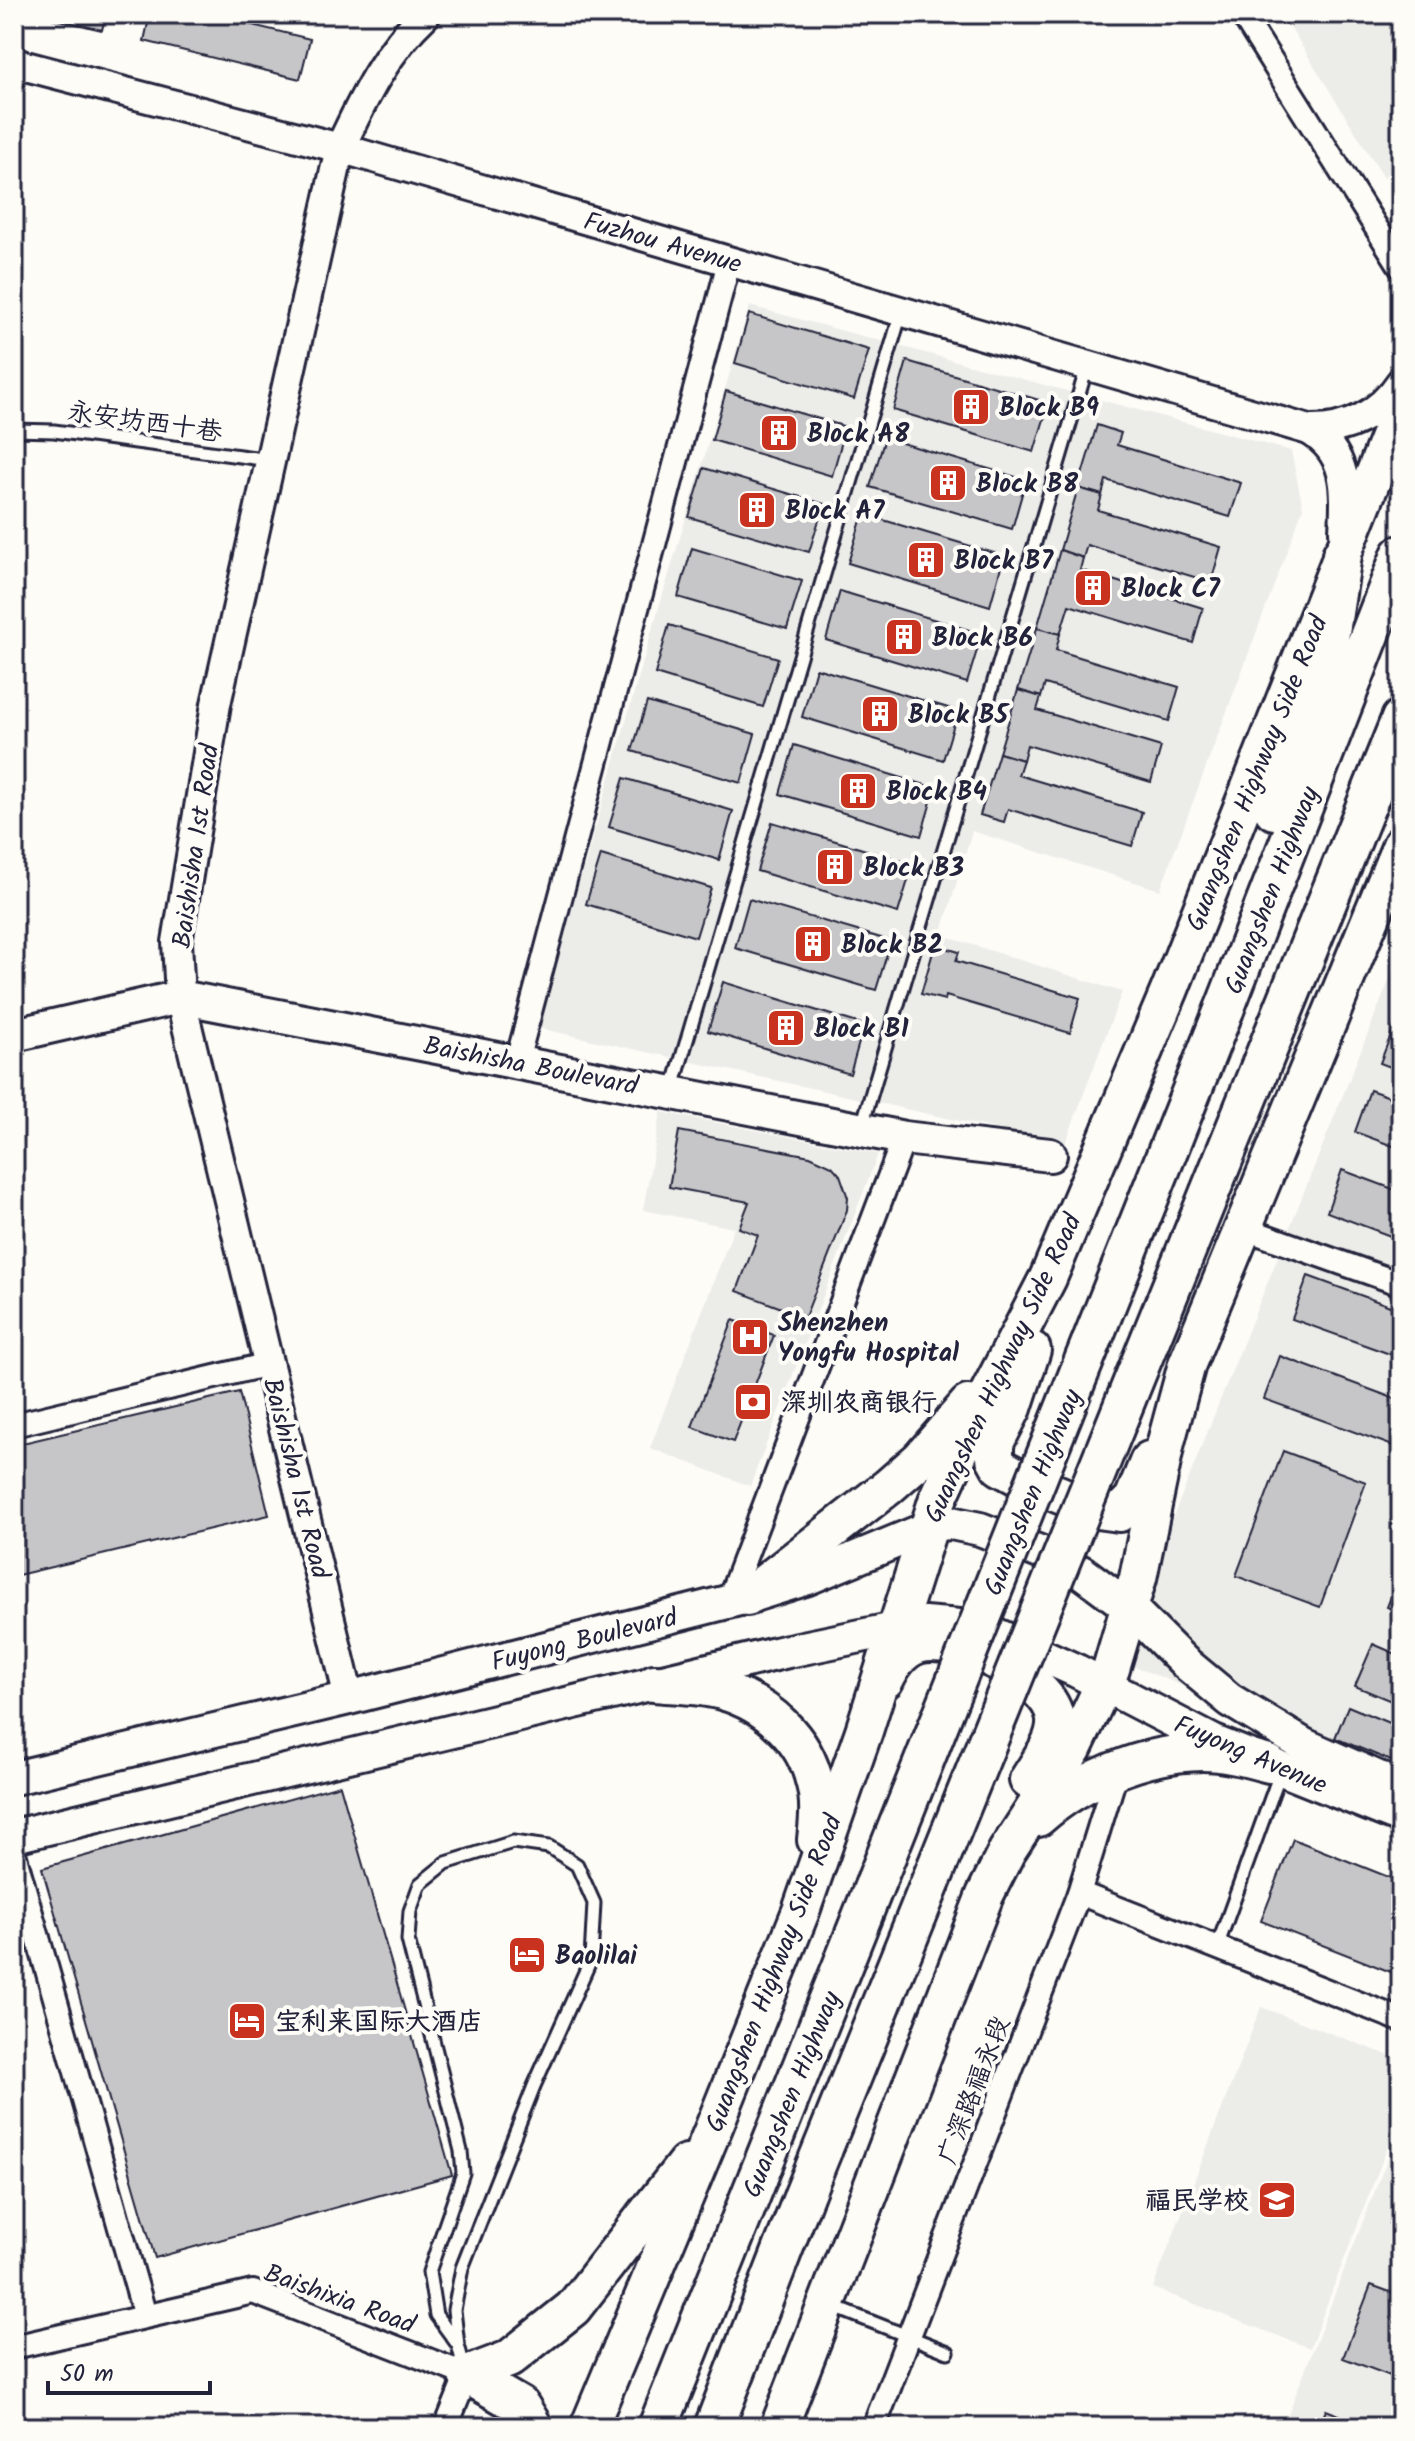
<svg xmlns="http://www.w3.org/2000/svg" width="1415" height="2441" viewBox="0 0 1415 2441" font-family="Kalam,'LXGW WenKai TC',sans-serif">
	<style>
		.built { fill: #ecece9 }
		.building { fill: #c6c6c8; stroke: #22223b; stroke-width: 2 }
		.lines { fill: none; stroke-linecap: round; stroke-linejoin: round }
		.service-casing { stroke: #22223b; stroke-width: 17 }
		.minor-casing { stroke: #22223b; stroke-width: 28 }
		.tertiary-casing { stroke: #22223b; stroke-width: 34 }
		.secondary-casing { stroke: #22223b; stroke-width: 38 }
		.primary-casing { stroke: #22223b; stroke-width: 42 }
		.trunk-casing { stroke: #22223b; stroke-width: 44 }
		.service { stroke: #fdfcf7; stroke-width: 11 }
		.minor { stroke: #fdfcf7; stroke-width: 22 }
		.tertiary { stroke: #fdfcf7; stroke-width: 28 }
		.secondary { stroke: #fdfcf7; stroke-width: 32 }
		.primary { stroke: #fdfcf7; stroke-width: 36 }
		.trunk { stroke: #fdfcf7; stroke-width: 38 }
		.trunk-bridge-casing { stroke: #22223b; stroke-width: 44; stroke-linecap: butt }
		.trunk-bridge { stroke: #fdfcf7; stroke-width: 38 }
		.labels { text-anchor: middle; stroke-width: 8; stroke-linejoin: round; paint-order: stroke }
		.street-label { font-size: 26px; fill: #22223b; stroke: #fdfcf7 }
		.poi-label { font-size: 26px; font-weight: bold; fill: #22223b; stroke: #fdfcf7; text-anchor: start }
	</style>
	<rect width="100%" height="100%" fill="#fdfcf7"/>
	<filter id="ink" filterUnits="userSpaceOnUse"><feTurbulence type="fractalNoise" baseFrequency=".0125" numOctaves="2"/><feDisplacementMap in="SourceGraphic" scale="16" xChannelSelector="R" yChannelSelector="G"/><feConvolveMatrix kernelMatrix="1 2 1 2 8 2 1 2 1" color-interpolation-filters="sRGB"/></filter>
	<g filter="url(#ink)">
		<!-- built -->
		<g class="built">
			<polygon points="1282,14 1401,14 1401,150 1384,178"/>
			<polygon points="750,306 1291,451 1303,508 1160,890 972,831 941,935 1122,992 1065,1144 538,1028 650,637"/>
			<polygon points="1401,951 1401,1774 1116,1659"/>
			<polygon points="661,1112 878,1154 750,1486 650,1448 734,1228 643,1210"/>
			<polygon points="1261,2007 1401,2060 1401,2112 1310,2348 1153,2288"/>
			<polygon points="1401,2124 1401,2427 1283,2427"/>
		</g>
		<!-- building -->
		<g class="building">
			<polygon points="34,14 106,14 102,30"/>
			<polygon points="150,14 207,14 310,39 300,79 144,41"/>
			<polygon points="749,314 869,350 854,399 735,363"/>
			<polygon points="907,361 1049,403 1034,452 893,410"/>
			<polygon points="726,391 846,427 832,476 712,440"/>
			<polygon points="1097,425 1121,433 1117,445 1241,483 1230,517 1106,480 1102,495 1078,488"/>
			<polygon points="885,438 1026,480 1012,529 870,487"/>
			<polygon points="704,468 824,504 809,552 689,517"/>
			<polygon points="1078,488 1102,495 1098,510 1221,547 1211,582 1087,545 1083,558 1060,550"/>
			<polygon points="863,514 1004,556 990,606 848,563"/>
			<polygon points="692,548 802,581 787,629 678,597"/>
			<polygon points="1060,550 1083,558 1080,570 1203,608 1193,643 1069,605 1060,634 1037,628"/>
			<polygon points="840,591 982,634 967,683 826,640"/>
			<polygon points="669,625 778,658 763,707 655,674"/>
			<polygon points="1037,628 1060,634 1056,650 1179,687 1169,721 1045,684 1041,697 1018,690"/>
			<polygon points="816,668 958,711 943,760 802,717"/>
			<polygon points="1018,690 1041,697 1037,710 1161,747 1151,782 1027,745 1023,760 999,753"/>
			<polygon points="647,702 755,734 741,783 632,751"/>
			<polygon points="794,745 935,788 921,836 780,794"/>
			<polygon points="999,753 1023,760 1018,775 1142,812 1132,846 1008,809 1004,822 980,815"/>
			<polygon points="624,778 733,811 719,860 609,827"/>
			<polygon points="772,822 913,864 898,913 757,871"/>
			<polygon points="601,855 711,888 696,937 586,904"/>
			<polygon points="749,899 891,941 876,990 735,948"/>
			<polygon points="935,945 959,952 956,961 1080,998 1070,1033 946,996 945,1000 921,994"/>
			<polygon points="723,982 864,1025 850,1074 708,1031"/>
			<polygon points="1396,1022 1401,1024 1401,1071 1380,1063"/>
			<polygon points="1370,1090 1401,1101 1401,1149 1355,1132"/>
			<polygon points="679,1131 810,1156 832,1166 840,1175 848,1198 847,1210 805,1317 737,1291 758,1235 739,1228 749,1202 669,1187"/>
			<polygon points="1342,1170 1401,1192 1401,1240 1327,1212"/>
			<polygon points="1308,1276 1401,1310 1401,1358 1292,1319"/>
			<polygon points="733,1320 774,1335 733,1442 692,1427"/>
			<polygon points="1280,1356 1401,1401 1401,1425 1393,1446 1264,1399"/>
			<polygon points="239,1392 269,1515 14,1576 14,1445"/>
			<polygon points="1283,1451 1366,1482 1320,1607 1236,1576"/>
			<polygon points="1401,1572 1401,1613 1387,1607"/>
			<polygon points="1373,1644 1401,1656 1401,1705 1355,1686"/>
			<polygon points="1348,1706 1401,1728 1401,1765 1335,1738"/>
			<polygon points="340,1785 452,2175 155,2258 42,1868"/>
			<polygon points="1293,1839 1401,1882 1401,1976 1261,1921"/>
			<polygon points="1401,2193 1401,2228 1389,2224"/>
			<polygon points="1371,2285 1401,2296 1401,2380 1343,2358"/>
			<polygon points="1326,2410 1370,2427 1319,2427"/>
		</g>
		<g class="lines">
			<!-- service casing -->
			<g class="service-casing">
				<g id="service">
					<polyline points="14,430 54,431 270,460"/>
					<polyline points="672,1091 901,313"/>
					<polyline points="861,1129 1087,367"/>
					<polyline points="1217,1947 1280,1773"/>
					<polyline points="829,2305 948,2352"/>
					<polyline points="458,2345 436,2315 429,2272 463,2173 461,2151 408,1940 410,1911 420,1884 446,1863 513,1842 549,1847 577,1865 594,1903 591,1959 534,2086 462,2268 454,2310 458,2345 465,2371"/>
				</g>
			</g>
			<!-- minor casing -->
			<g class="minor-casing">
				<g id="minor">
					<polyline points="1242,14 1401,267"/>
					<polyline points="517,1061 729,262"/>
					<polyline points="1243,1228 1401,1284"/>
					<polyline points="14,1425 269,1364"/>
					<polyline points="728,1602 904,1138"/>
					<polyline points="14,1853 145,2316"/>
					<polyline points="1079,1893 1401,2020"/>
					<polyline points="14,2347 253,2292 467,2375 446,2427"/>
					<polyline points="874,2427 1079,1893 1117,1770"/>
				</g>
			</g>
			<!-- tertiary casing -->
			<g class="tertiary-casing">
				<g id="tertiary">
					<path d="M 14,63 L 340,148 L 1309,430 C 1347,431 1380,414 1401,382"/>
					<path d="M 1309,430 C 1349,454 1346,490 1344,532"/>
					<path d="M 349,1698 L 180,997 L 177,942 L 216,704 L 340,148 C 363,99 386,51 426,14"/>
				</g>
			</g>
			<!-- secondary casing -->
			<g class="secondary-casing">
				<g id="secondary">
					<polyline points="14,1035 180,997 904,1138 1050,1155"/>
					<polyline points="14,1778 349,1698 747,1597 808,1578 938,1524 951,1523 980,1529 1050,1556 1083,1573 1130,1608 1183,1661 1230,1700 1304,1745 1401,1788"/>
					<polyline points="14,1836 788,1651 924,1623 972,1627 997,1635 1077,1671 1214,1742 1401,1817"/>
				</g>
			</g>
			<!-- primary casing -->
			<g class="primary-casing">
				<g id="primary">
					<polyline points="1032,1350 1013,1408 995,1443 995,1458 1000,1467 1026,1481 1097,1510 1119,1513 1133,1499 1149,1460"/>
					<polyline points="747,1597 888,1487 920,1459 968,1404"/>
					<path d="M 885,1680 C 892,1665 902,1650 918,1645 C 953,1633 1052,1678 1055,1719 C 1057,1740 1038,1763 1028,1780"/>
					<path d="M 654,1683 C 677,1685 700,1685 722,1691 C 767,1704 805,1738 815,1784 C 820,1802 818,1821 816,1840"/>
					<path d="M 1038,1818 C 1081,1779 1144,1753 1202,1752 C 1225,1752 1247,1758 1269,1764"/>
					<polyline points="467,2375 509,2359 573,2308 686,2163"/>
					<polyline points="467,2375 521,2406 534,2427"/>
					<polyline points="589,2427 714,2127 801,1911 864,1731 937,1501 970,1429 1048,1278 1170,989 1401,407"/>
					<polyline points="779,2427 985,1895 1007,1851 1073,1749 1111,1669 1138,1578 1166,1442 1187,1364 1401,845"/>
				</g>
			</g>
			<!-- trunk casing -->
			<g class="trunk-casing">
				<g id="trunk">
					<polyline points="1274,810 1318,689 1325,664 1342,555"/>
					<polyline points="1224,1010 1401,555"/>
					<polyline points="1273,1036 1401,719"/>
					<polyline points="658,2427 758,2177"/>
					<polyline points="714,2427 804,2195"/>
				</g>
			</g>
			<!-- service -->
			<use href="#service" class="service"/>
			<!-- minor -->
			<use href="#minor" class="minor"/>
			<!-- tertiary -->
			<use href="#tertiary" class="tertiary"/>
			<!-- secondary -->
			<use href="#secondary" class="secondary"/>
			<!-- primary -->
			<use href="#primary" class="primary"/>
			<!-- trunk -->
			<use href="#trunk" class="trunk"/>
			<!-- trunk-bridge casing -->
			<g class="trunk-bridge-casing">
				<g id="trunk-bridge">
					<polyline points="758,2177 1224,1010"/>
					<polyline points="804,2195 1273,1036"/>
				</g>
			</g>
			<!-- trunk-bridge -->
			<use href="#trunk-bridge" class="trunk-bridge"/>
		</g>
	</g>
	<!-- icons -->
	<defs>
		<g id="building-square" transform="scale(2)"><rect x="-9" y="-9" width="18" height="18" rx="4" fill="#c8321e" stroke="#fdfcf7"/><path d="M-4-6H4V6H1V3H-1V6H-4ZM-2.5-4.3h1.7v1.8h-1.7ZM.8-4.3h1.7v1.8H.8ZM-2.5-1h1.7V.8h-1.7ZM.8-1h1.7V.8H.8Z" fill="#fff"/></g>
		<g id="hospital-square" transform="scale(2)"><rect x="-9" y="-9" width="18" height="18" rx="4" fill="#c8321e" stroke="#fdfcf7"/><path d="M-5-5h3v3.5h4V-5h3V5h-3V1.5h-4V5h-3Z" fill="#fff"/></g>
		<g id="bank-square" transform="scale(2)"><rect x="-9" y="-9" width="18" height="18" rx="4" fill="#c8321e" stroke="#fdfcf7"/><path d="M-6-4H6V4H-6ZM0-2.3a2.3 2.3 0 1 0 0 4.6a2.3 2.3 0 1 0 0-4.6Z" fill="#fff"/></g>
		<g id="hotel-square" transform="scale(2)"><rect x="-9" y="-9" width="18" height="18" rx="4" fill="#c8321e" stroke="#fdfcf7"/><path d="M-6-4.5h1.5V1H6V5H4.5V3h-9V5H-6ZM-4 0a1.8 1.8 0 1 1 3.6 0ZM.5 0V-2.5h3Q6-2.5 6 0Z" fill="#fff"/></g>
		<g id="school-square" transform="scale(2)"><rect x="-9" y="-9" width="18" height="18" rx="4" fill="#c8321e" stroke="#fdfcf7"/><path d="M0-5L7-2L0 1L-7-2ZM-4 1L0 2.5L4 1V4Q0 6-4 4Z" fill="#fff"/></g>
	</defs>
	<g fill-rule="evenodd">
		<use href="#building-square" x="971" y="407"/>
		<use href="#building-square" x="779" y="433"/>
		<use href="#building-square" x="948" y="483"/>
		<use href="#building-square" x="757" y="510"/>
		<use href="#building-square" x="926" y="560"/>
		<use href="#building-square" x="1093" y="588"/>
		<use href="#building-square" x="904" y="637"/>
		<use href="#building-square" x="880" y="714"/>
		<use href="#building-square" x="858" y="791"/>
		<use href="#building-square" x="835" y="867"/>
		<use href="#building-square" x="813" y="944"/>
		<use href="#building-square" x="786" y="1028"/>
		<use href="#hospital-square" x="750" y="1337"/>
		<use href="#bank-square" x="753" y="1402"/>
		<use href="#hotel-square" x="527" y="1955"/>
		<use href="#hotel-square" x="247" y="2021"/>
		<use href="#school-square" x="1277" y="2200"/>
	</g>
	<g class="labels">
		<!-- street labels -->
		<g class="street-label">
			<text transform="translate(663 242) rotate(16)" y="9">Fuzhou Avenue</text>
			<text transform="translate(145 421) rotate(8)" y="9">永安坊西十巷</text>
			<text transform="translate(1256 773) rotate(-68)" y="9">Guangshen Highway Side Road</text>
			<text transform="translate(195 846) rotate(-82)" y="9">Baishisha 1st Road</text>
			<text transform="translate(1271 890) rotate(-69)" y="9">Guangshen Highway</text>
			<text transform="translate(531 1065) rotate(11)" y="9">Baishisha Boulevard</text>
			<text transform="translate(1002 1368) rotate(-65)" y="9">Guangshen Highway Side Road</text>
			<text transform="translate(297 1478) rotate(76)" y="9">Baishisha 1st Road</text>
			<text transform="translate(1032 1492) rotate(-68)" y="9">Guangshen Highway</text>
			<text transform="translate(584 1639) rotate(-14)" y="9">Fuyong Boulevard</text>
			<text transform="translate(1251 1754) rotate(23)" y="9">Fuyong Avenue</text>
			<text transform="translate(773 1973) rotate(-69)" y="9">Guangshen Highway Side Road</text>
			<text transform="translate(973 2090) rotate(-69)" y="9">广深路福永段</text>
			<text transform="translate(791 2094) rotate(-68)" y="9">Guangshen Highway</text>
			<text transform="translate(340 2298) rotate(20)" y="9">Baishixia Road</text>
		</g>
		<!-- poi labels -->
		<g class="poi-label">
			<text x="999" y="416">Block B9</text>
			<text x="807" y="442">Block A8</text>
			<text x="976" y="492">Block B8</text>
			<text x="785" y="519">Block A7</text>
			<text x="954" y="569">Block B7</text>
			<text x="1121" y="597">Block C7</text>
			<text x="932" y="646">Block B6</text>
			<text x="908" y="723">Block B5</text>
			<text x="886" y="800">Block B4</text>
			<text x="863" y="876">Block B3</text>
			<text x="841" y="953">Block B2</text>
			<text x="814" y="1037">Block B1</text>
			<text x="778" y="1331">Shenzhen<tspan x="778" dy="30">Yongfu Hospital</tspan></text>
			<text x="781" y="1411">深圳农商银行</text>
			<text x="555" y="1964">Baolilai</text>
			<text x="275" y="2030">宝利来国际大酒店</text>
			<text x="1249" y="2209" text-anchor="end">福民学校</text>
		</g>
	</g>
	<!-- margin -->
	<rect width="1415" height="2441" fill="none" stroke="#fdfcf7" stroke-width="48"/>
	<rect x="24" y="24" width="1367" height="2393" fill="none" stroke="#22223b" stroke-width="3" filter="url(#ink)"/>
	<!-- scale -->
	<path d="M48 2381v12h162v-12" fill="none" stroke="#22223b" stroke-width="4"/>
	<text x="60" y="2381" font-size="24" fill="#22223b" stroke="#fdfcf7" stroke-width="6" paint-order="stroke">50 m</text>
</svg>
